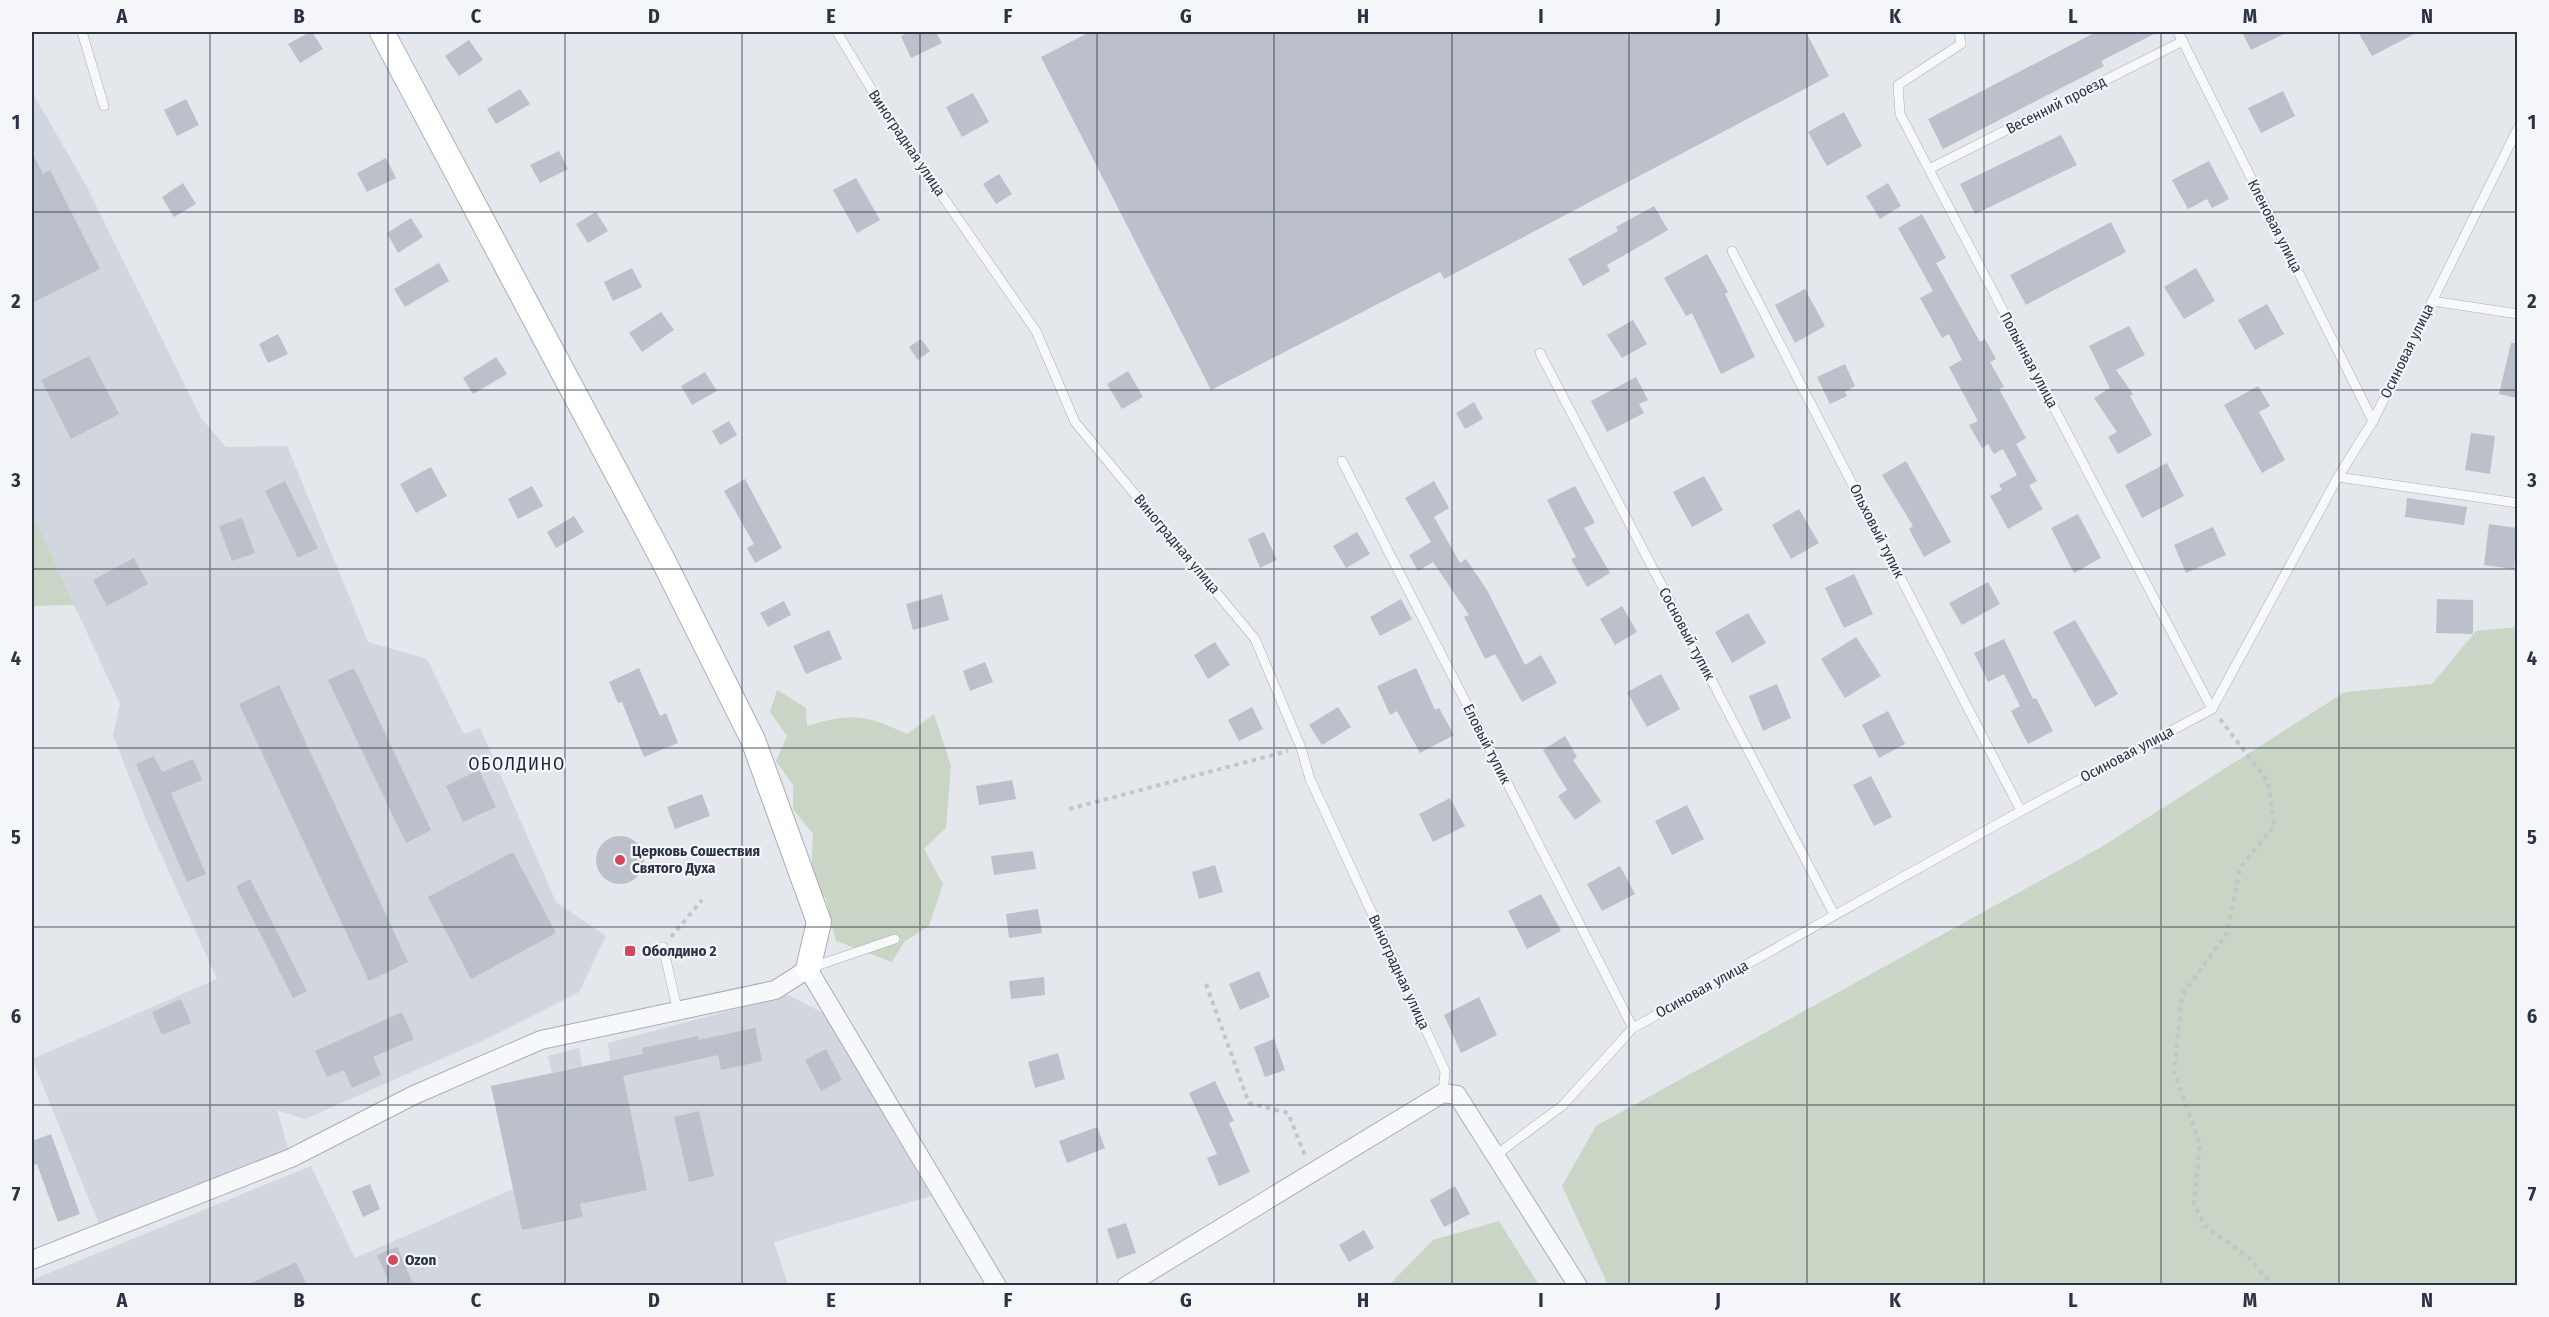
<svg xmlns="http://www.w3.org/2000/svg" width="2549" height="1317" viewBox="0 0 2549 1317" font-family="'Fira Sans Condensed',sans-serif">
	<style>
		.built { fill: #d2d6de }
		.green { fill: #c9d6c5 }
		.building { fill: #bbc0ca }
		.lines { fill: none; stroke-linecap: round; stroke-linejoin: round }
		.lane-casing { stroke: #a9aeb7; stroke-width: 10 }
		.street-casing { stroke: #a9aeb7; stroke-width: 20 }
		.secondary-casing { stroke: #a9aeb7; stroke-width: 26 }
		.path { stroke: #c2c5cb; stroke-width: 4; stroke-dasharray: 4.5 4.5; stroke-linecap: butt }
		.lane { stroke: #f7f8fa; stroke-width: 9 }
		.street { stroke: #f7f8fa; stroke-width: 18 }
		.secondary { stroke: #fff; stroke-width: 24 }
		.grid { fill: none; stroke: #2b3445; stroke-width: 1.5; stroke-opacity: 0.55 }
		.poi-dot { fill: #d1495b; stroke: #f4f6f9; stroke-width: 2 }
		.labels { text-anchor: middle; stroke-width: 4.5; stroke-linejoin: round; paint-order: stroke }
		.street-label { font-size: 15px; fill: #2b3445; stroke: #f4f6f9 }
		.poi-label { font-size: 15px; font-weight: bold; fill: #2b3445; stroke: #f4f6f9; text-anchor: start }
		.quarter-label { font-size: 18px; letter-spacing: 1.5px; fill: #1d2536; stroke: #f4f6f9 }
		.neatline { fill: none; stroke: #2b3445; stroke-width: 2 }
		.grid-label { font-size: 20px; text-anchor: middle; font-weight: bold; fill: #2b3445 }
	</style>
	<rect width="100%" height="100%" fill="#e4e7ec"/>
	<!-- built -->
	<g class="built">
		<polygon points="32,92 86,185 201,418 226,447 287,446 368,642 427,659 464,734 480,728 556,902 606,936 579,992 491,1037 305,1119 277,1110 291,1158 103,1234 32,1059 217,979 148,825 113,735 120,704 32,514"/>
		<polygon points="788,995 825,1014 931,1196 774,1242 788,1285 32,1286 32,1280 311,1166 355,1258 513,1189 491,1086 552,1073 548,1056 579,1048 582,1066 610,1061 608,1043"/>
	</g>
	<!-- green -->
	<g class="green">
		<polygon points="32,514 33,515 74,605 32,606"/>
		<polygon points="2517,627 2517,1285 1608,1285 1562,1186 1596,1126 2103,846 2345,692 2432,684 2476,631"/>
		<path d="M 777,690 L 806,708 L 807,726 C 852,712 865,715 907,734 L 934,714 L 951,766 L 946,828 L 924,849 L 943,884 L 929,926 L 904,942 L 892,962 L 836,941 L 826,899 L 811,880 L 813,834 L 793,809 L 793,785 L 776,761 L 787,736 L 770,712 Z"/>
		<polygon points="1499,1221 1539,1285 1389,1285 1433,1240"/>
	</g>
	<!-- building -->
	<g class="building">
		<polygon points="310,32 312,32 323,49 300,63 288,44"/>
		<polygon points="911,32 936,32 942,43 911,58 901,36"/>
		<polygon points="1090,32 1806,32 1829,76 1444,279 1440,272 1211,390 1041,57"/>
		<polygon points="2096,32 2158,32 2101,61 2104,66 1943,149 1928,119"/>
		<polygon points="2242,32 2288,32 2251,50"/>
		<polygon points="2358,32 2418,32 2372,56"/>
		<polygon points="469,40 483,60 459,76 445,56"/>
		<polygon points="520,89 530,104 496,124 487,109"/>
		<polygon points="2283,91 2295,116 2261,133 2248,108"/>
		<polygon points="973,93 989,122 962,137 946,107"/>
		<polygon points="186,99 199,125 177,136 164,110"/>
		<polygon points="1844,112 1862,146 1827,166 1808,132"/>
		<polygon points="2061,135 2077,165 1975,214 1960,184"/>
		<polygon points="559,151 568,169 540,183 530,165"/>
		<polygon points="32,153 43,174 50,170 100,269 32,303"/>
		<polygon points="386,158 396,178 367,192 357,173"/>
		<polygon points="2209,161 2229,199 2212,208 2207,199 2188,209 2172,180"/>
		<polygon points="999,174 1012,194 996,204 983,184"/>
		<polygon points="856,178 880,220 857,233 833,190"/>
		<polygon points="183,183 196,204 174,217 162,197"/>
		<polygon points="1888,183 1901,206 1880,219 1866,196"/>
		<polygon points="1654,206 1668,230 1607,265 1610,271 1583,286 1568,259 1618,231 1616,227"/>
		<polygon points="596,212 608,231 588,243 576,224"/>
		<polygon points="1922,214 1946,258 1936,263 1980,342 1985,339 1996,359 1990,362 2004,387 1999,389 2026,438 2016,444 2037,481 2029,485 2043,509 2008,529 1990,496 2002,490 1999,485 2017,475 2003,449 1994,454 1988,444 1982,448 1969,425 1978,421 1949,367 1962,360 1949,334 1942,338 1920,298 1933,291 1898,228"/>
		<polygon points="411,218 423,237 398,253 387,233"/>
		<polygon points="2111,222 2126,252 2026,305 2010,275"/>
		<polygon points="1707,254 1728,292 1725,294 1755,357 1721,374 1692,313 1686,316 1664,278"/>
		<polygon points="439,263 449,281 405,307 394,289"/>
		<polygon points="632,268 642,287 613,301 604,282"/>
		<polygon points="2196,268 2215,301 2184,319 2164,287"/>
		<polygon points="1805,289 1825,326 1795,343 1775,305"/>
		<polygon points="2267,304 2284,334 2255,350 2238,320"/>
		<polygon points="661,312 674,330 642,352 629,333"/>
		<polygon points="1633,320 1647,344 1622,358 1607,335"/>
		<polygon points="2129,326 2145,355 2116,370 2133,394 2130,396 2152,435 2118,454 2108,437 2117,432 2094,398 2110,388 2089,346"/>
		<polygon points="278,334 288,354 268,363 259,344"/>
		<polygon points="921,339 930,351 918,360 909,347"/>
		<polygon points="2511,343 2517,343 2517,398 2499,394"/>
		<polygon points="89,356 119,414 71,439 41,380"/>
		<polygon points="496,357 507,374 473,394 463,378"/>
		<polygon points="1845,364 1855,386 1845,392 1847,396 1830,404 1817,377"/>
		<polygon points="1128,371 1143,397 1122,409 1107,384"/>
		<polygon points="705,372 717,391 692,405 681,386"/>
		<polygon points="1636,377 1648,400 1639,404 1644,413 1607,432 1591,401"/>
		<polygon points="2258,386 2270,406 2259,412 2285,460 2262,473 2224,405"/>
		<polygon points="1474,402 1483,419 1465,429 1456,413"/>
		<polygon points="729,421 737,435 720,445 712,431"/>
		<polygon points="2471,433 2495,436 2490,474 2465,470"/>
		<polygon points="1906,461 1951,542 1924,557 1909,529 1913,526 1882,475"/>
		<polygon points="2167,463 2184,496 2142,518 2125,485"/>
		<polygon points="431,467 447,496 416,513 400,484"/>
		<polygon points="1704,476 1723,510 1692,527 1673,492"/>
		<polygon points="745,479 782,548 755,563 747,548 754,544 724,491"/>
		<polygon points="285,481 318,548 298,558 265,491"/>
		<polygon points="1434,481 1449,508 1434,517 1460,563 1466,559 1487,590 1525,665 1541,655 1557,683 1522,702 1495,654 1485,659 1464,617 1469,615 1433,562 1418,571 1409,555 1431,542 1405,498"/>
		<polygon points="532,486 543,506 518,519 508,499"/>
		<polygon points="1575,486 1595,523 1584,528 1610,573 1587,587 1571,559 1576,557 1547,500"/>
		<polygon points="2407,498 2467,507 2464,525 2405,517"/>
		<polygon points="1799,509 1819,543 1791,559 1772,525"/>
		<polygon points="2078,514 2101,558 2074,573 2051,528"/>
		<polygon points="574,516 584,532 556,548 547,532"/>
		<polygon points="242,518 255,553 232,561 219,526"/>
		<polygon points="2489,524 2517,528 2514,569 2484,565"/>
		<polygon points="2213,527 2226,555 2186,573 2174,545"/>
		<polygon points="1264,532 1277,560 1260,568 1248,539"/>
		<polygon points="1357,532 1370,554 1346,568 1333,546"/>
		<polygon points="134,558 148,584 107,606 93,580"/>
		<polygon points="1854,574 1873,614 1844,628 1825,588"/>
		<polygon points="1988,582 2000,604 1962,625 1949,603"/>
		<polygon points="942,594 949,620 913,630 906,604"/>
		<polygon points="1401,599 1412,619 1380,636 1370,617"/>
		<polygon points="2437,599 2473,600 2473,634 2436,633"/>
		<polygon points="784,601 791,615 768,627 760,613"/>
		<polygon points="1622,606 1637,632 1615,645 1600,619"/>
		<polygon points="1748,613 1766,643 1732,663 1715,632"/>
		<polygon points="2075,620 2118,694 2095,707 2053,632"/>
		<polygon points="829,630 842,659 806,674 793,646"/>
		<polygon points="1856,637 1881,676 1845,698 1821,659"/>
		<polygon points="2004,639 2033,699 2036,698 2053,731 2028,744 2011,711 2020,706 2004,674 1988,682 1974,653"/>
		<polygon points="1215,642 1230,665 1208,679 1194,655"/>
		<polygon points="985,662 993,682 970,691 963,671"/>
		<polygon points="354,668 431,830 406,843 328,680"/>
		<polygon points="639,668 660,716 666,713 678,743 644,757 622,702 618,703 609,682"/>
		<polygon points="1416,668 1435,710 1439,708 1454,735 1420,753 1397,711 1390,715 1377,686"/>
		<polygon points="1661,674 1680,709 1647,727 1627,692"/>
		<polygon points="1777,684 1791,718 1763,731 1749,696"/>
		<polygon points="279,685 408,962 369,981 239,704"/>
		<polygon points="1252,707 1263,729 1239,741 1228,720"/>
		<polygon points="1338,707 1351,727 1322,745 1309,725"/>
		<polygon points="1888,711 1905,744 1879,758 1862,725"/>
		<polygon points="1565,736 1577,757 1573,760 1601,801 1575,820 1558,796 1567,790 1543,750"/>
		<polygon points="154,756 162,772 193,759 202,780 171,793 206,874 187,882 136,764"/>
		<polygon points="479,770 496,807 463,822 446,786"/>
		<polygon points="1871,776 1892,817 1874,826 1853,785"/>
		<polygon points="1012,780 1016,799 979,805 976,786"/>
		<polygon points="702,794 710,816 675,829 667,807"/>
		<polygon points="1450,798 1465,826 1433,842 1419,814"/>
		<polygon points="1687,805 1704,839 1672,855 1655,821"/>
		<circle cx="620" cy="860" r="24"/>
		<polygon points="1033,851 1036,869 994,875 991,856"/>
		<polygon points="513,852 556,933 471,979 428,897"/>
		<polygon points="1215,865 1223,892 1199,899 1192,872"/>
		<polygon points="1620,866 1635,894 1602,911 1587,884"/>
		<polygon points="250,879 307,991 293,998 236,886"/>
		<polygon points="1541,894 1561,931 1527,949 1508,911"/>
		<polygon points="1038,909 1042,933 1009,938 1006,914"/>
		<polygon points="1259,971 1270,997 1240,1010 1229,984"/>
		<polygon points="1044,977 1045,995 1011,999 1009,981"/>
		<polygon points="1479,997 1497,1035 1461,1053 1444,1015"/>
		<polygon points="181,999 191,1023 162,1035 152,1012"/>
		<polygon points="402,1012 414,1039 373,1057 381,1075 352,1088 344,1070 327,1077 315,1051"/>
		<polygon points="755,1028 762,1061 721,1070 718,1055 623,1076 647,1190 580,1204 583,1217 522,1230 491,1086 643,1054 642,1048 698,1036 698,1040"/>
		<polygon points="1274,1039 1285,1070 1265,1077 1254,1047"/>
		<polygon points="826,1049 842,1080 821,1091 805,1060"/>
		<polygon points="1058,1053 1065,1079 1035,1088 1028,1062"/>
		<polygon points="1215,1081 1234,1121 1229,1123 1250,1172 1219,1186 1207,1158 1217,1154 1189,1093"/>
		<polygon points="699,1111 714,1176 689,1182 674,1117"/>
		<polygon points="1097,1127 1105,1148 1067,1163 1059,1141"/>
		<polygon points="51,1134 80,1214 58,1222 37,1164 32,1166 32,1141"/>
		<polygon points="370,1184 380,1209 363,1217 352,1191"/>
		<polygon points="1455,1186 1470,1214 1444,1227 1430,1200"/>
		<polygon points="1126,1223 1136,1253 1117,1259 1107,1229"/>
		<polygon points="1364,1230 1374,1248 1349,1262 1339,1245"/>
		<polygon points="397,1247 414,1286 391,1286 377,1255"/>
		<polygon points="296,1262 307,1286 245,1286"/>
	</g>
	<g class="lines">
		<!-- lane casing -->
		<g class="lane-casing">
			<g id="lane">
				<polyline points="82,32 104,106"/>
				<polyline points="837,32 893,125 1036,331 1075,422 1255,639 1301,748 1310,779 1445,1071 1443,1093"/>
				<polyline points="1959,32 1961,44 1898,85 1900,114 2212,709"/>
				<polyline points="2178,32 2373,421"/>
				<polyline points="1929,169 2183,41"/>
				<polyline points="1732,251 2021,811"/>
				<polyline points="2432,301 2518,314"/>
				<polyline points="1540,353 1834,914"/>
				<polyline points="1342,461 1633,1028"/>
				<polyline points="2338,477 2518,503"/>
				<polyline points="663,947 678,1012"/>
				<polyline points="810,968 895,939"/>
				<polyline points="1496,1155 1562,1106 1633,1028 2021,811 2212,709 2338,477 2373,421 2518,128"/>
			</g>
		</g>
		<!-- street casing -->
		<g class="street-casing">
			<g id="street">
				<polyline points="32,1260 291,1158 414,1095 541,1040 775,990 808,969 997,1286"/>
				<polyline points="1126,1286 1443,1093 1457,1095 1578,1286"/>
			</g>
		</g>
		<!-- secondary casing -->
		<g class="secondary-casing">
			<polyline id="secondary" points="382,32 663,560 753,740 819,922 808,969"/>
		</g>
		<!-- path -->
		<g class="path">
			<polyline points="2220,719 2268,782 2274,826 2240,868 2227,933 2182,995 2174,1072 2200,1144 2194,1204 2205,1226 2248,1257 2273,1286"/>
			<polyline points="1069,809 1288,751"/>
			<polyline points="671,937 702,900"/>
			<polyline points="1206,984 1249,1103 1288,1113 1306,1158"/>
		</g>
		<!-- lane -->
		<use href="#lane" class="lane"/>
		<!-- street -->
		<use href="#street" class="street"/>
		<!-- secondary -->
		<use href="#secondary" class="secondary"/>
	</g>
	<!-- grid -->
	<path class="grid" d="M 210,32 L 210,1286M 388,32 L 388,1286M 565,32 L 565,1286M 742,32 L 742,1286M 920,32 L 920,1286M 1097,32 L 1097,1286M 1274,32 L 1274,1286M 1452,32 L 1452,1286M 1629,32 L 1629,1286M 1807,32 L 1807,1286M 1984,32 L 1984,1286M 2161,32 L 2161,1286M 2339,32 L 2339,1286M 32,212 L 2518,212M 32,390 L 2518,390M 32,569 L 2518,569M 32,748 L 2518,748M 32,927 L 2518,927M 32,1105 L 2518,1105"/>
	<!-- markers -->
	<g class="poi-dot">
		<circle cx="620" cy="860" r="6"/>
		<rect x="624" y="945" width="12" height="12" rx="3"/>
		<circle cx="393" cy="1260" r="6"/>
	</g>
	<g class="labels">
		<!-- street labels -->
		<g class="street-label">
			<text transform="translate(2056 105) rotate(-27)" y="5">Весенний проезд</text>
			<text transform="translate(907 143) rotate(56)" y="5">Виноградная улица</text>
			<text transform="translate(2275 226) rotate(63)" y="5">Кленовая улица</text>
			<text transform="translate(2407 351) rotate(-64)" y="5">Осиновая улица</text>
			<text transform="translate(2029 360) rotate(62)" y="5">Полынная улица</text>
			<text transform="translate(1877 531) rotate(63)" y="5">Ольховый тупик</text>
			<text transform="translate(1177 544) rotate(50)" y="5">Виноградная улица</text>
			<text transform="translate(1687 634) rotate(62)" y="5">Сосновый тупик</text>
			<text transform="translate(1487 744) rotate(63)" y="5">Еловый тупик</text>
			<text transform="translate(2127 754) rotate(-28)" y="5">Осиновая улица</text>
			<text transform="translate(1399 972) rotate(65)" y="5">Виноградная улица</text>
			<text transform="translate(1702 989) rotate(-29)" y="5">Осиновая улица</text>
		</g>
		<!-- poi labels -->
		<g class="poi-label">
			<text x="632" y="856">Церковь Сошествия<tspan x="632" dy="17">Святого Духа</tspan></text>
			<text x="642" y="956">Оболдино 2</text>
			<text x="405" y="1265">Ozon</text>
		</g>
		<!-- quarter labels -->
		<g class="quarter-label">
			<text x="517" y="770">ОБОЛДИНО</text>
		</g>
	</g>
	<!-- border -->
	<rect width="2549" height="1317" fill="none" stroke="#f4f6f9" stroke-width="66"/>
	<rect x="33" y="33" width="2483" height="1251" class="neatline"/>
	<g class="grid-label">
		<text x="122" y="23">A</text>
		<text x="299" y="23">B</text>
		<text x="476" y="23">C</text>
		<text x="654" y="23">D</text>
		<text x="831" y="23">E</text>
		<text x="1008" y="23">F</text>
		<text x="1186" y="23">G</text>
		<text x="1363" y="23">H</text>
		<text x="1541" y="23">I</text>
		<text x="1718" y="23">J</text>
		<text x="1895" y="23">K</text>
		<text x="2073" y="23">L</text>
		<text x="2250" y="23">M</text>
		<text x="2427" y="23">N</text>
		<text x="16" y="129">1</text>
		<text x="2532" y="129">1</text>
		<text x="16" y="308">2</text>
		<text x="2532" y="308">2</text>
		<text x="16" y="487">3</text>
		<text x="2532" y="487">3</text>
		<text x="16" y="665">4</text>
		<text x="2532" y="665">4</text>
		<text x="16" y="844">5</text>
		<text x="2532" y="844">5</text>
		<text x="16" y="1023">6</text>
		<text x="2532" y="1023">6</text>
		<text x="16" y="1201">7</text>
		<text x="2532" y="1201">7</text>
		<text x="122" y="1307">A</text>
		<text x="299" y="1307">B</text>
		<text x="476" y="1307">C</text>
		<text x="654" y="1307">D</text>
		<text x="831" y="1307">E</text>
		<text x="1008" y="1307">F</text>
		<text x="1186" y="1307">G</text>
		<text x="1363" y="1307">H</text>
		<text x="1541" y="1307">I</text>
		<text x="1718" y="1307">J</text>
		<text x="1895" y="1307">K</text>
		<text x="2073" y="1307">L</text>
		<text x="2250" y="1307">M</text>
		<text x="2427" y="1307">N</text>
	</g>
</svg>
